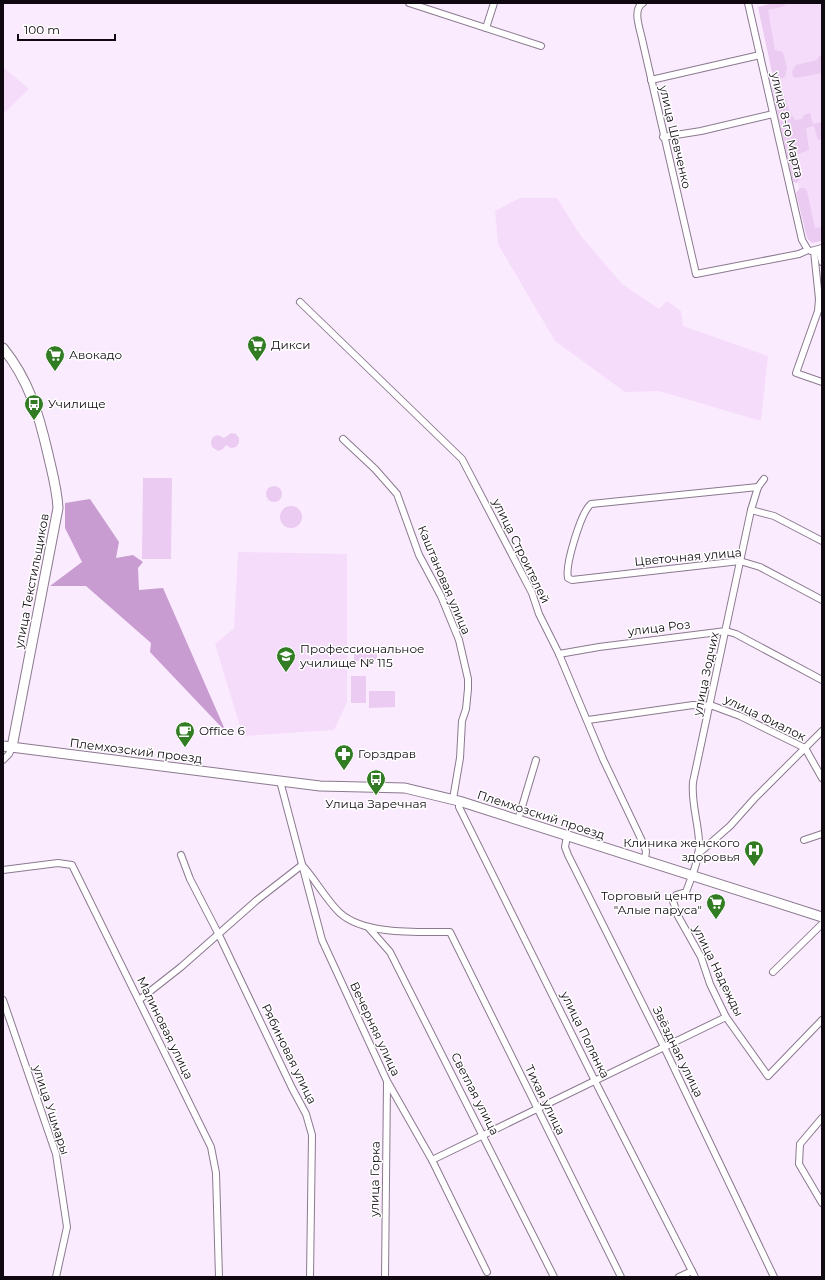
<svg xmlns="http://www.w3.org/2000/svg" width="825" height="1280" viewBox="0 0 825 1280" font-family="Montserrat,sans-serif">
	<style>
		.built { fill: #f6dcfb }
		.green { fill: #ebcbf1 }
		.forest { fill: #c89cd1 }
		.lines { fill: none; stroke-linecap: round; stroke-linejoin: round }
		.minor-casing { stroke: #8b798f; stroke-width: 8 }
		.secondary-casing { stroke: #8b798f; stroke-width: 11 }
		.minor { stroke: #fff; stroke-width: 6 }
		.secondary { stroke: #fff; stroke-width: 9 }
		.labels { text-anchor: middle; stroke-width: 3; stroke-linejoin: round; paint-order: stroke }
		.street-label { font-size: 12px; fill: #100911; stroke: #fff }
		.poi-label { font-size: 12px; fill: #100911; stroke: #fff; text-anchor: start }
	</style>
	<rect width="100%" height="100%" fill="#fbebfe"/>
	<!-- built -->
	<g class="built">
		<polygon points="773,3 822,3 822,236 811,240 758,7"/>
		<polygon points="3,67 29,89 3,114"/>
		<polygon points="520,198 557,198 580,235 622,284 659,309 667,301 681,311 683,326 768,356 761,421 659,391 625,392 555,341 498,244 495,211"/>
		<polygon points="238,552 347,554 347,702 334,730 243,736 215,644 234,628"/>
	</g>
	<!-- green -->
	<g class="green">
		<polygon points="773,3 784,3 785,6 768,10 775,50 783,52 787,68 785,77 774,82 758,7"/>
		<polygon points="822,55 822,73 796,78 793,77 792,71 796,65 817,60 819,56"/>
		<polygon points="778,86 782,88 789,110 795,120 802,119 804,115 810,113 813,124 822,122 822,139 818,140 814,126 806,128 809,150 796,155 796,165 799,180 797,183 793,182 772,88"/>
		<polygon points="800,188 804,188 807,191 815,228 822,227 822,241 812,243 807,238 796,193"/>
		<polygon points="231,433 236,434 239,438 239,443 236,447 231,448 226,445 223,449 218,451 212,447 211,441 213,437 218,435 224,438"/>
		<polygon points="143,478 172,478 171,559 142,559"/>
		<circle cx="274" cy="494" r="8"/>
		<circle cx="291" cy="517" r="11"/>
		<polygon points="371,646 377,655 377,660 354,661 354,650"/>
		<rect x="351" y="676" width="15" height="27"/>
		<polygon points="369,691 395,691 395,707 369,708"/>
	</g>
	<!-- forest -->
	<polygon class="forest" points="90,499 119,542 116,558 133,555 143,562 138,568 139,590 163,588 226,732 150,652 151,643 86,586 50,586 82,562 65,528 65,503"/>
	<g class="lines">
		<!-- minor casing -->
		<g class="minor-casing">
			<g id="minor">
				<polyline points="409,3 541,46"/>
				<path d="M 643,3 C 632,9 640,29 642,39 L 696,274 L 799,254 L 808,250"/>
				<polyline points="748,3 802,240 808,250"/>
				<polyline points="486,28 494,3"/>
				<polyline points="651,80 760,55"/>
				<polyline points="663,137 701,131 773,114"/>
				<polyline points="819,250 822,262"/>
				<polyline points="811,251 822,248"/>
				<polyline points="814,251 819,299 818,311 796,373 822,382"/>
				<polyline points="300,302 462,459 532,593 539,614 559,654 603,759 643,843 646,851 645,861"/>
				<polyline points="343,439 375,469 397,494 419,555 441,596 459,640 468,679 468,689 466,709 462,721 460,758 453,799"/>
				<path d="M 764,479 L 758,487 L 751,510 L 693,782 C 691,802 698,821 699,841 C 700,858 692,876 686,892 L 676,895 L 673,901 L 678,916 L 701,957 L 710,984 L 726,1017 L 768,1076 L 822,1020"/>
				<path d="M 758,487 L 591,504 C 581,512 565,565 568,578 L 572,580 L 740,561 L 760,567 L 822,600"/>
				<polyline points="751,510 774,516 822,541"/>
				<polyline points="559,654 599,647 726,631 736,634 822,680"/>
				<polyline points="588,720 693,705 713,706 740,716 805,748 822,778"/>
				<polyline points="3,760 9,754 12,747"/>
				<polyline points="280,781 322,940 387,1081 432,1160 487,1272"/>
				<polyline points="459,801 459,807 595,1081 695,1277"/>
				<polyline points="518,820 536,760"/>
				<polyline points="567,836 565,847 568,855 664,1047 774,1277"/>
				<polyline points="804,840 822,834"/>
				<polyline points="698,854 730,826 755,798 822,731"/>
				<polyline points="181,855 190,879 218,933 292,1088 306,1114 312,1135 310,1277"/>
				<polyline points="3,870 58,863 72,865 211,1147 216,1173 219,1277"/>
				<polyline points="368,927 390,952 554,1277"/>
				<polyline points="773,972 822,924"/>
				<polyline points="3,1000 56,1154 67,1227 56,1277"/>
				<path d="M 139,1000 L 181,967 L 257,900 L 302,865 C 315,879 327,901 340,913 C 364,935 418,932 450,932 L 621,1277"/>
				<polyline points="822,1118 800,1144 799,1164 822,1203"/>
				<polyline points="432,1160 726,1017"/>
				<polyline points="385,1277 387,1083"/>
				<polyline points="679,1277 692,1271"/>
			</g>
		</g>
		<!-- secondary casing -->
		<g class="secondary-casing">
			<g id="secondary">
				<path d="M 3,348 C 29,380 39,415 48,454 C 52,472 57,489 58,508 L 12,747"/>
				<polyline points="3,746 320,786 405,788 459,801 822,917"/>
			</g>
		</g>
		<!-- minor -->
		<use href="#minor" class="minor"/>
		<!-- secondary -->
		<use href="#secondary" class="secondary"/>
	</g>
	<!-- icons -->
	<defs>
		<g id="supermarket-pin" transform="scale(1)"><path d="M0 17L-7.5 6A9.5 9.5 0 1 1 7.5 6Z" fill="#327c23" stroke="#fff"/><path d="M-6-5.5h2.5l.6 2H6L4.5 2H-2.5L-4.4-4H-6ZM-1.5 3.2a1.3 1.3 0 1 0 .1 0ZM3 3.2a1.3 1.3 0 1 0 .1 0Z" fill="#fff"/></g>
		<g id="bus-pin" transform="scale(1)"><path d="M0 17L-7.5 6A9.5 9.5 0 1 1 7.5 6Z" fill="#327c23" stroke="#fff"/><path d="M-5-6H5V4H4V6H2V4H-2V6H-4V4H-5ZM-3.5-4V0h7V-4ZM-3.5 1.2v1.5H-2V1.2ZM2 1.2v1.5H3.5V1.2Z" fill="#fff"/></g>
		<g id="university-pin" transform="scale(1)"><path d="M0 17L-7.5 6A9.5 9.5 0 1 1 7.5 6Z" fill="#327c23" stroke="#fff"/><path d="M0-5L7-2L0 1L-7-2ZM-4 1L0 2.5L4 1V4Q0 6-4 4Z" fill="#fff"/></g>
		<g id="cafe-pin" transform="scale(1)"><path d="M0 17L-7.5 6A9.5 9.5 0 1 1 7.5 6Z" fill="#327c23" stroke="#fff"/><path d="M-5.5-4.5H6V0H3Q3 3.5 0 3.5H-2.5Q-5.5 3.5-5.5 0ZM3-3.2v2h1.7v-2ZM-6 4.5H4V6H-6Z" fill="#fff"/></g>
		<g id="pharmacy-pin" transform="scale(1)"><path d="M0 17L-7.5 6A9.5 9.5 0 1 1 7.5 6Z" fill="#327c23" stroke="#fff"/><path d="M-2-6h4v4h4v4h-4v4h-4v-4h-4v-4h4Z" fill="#fff"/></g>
		<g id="hospital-pin" transform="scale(1)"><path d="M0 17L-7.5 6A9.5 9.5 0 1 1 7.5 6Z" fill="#327c23" stroke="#fff"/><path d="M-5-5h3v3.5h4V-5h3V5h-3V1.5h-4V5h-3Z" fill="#fff"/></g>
	</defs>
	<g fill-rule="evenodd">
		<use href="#supermarket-pin" x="257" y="345"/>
		<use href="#supermarket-pin" x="55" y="355"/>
		<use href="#bus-pin" x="34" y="404"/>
		<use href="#university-pin" x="286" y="656"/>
		<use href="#cafe-pin" x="185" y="731"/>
		<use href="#pharmacy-pin" x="344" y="754"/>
		<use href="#bus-pin" x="376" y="779"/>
		<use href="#hospital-pin" x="754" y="850"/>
		<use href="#supermarket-pin" x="716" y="903"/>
	</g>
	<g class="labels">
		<!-- street labels -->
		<g class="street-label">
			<text transform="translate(787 125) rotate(77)" y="4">улица 8-го Марта</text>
			<text transform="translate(675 137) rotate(77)" y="4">улица Шевченко</text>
			<text transform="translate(521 551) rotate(64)" y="4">улица Строителей</text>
			<text transform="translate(688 557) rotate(-5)" y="4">Цветочная улица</text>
			<text transform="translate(444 580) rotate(67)" y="4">Каштановая улица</text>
			<text transform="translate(32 581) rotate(-79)" y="4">улица Текстильщиков</text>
			<text transform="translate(659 628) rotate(-7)" y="4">улица Роз</text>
			<text transform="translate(706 674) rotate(-78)" y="4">улица Зодчих</text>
			<text transform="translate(765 718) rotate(26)" y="4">улица Фиалок</text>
			<text transform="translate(136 751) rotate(7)" y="4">Племхозский проезд</text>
			<text transform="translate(541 815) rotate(18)" y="4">Племхозский проезд</text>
			<text transform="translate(718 971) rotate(64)" y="4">улица Надежды</text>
			<text transform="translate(165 1028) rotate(64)" y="4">Малиновая улица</text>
			<text transform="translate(375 1029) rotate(65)" y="4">Вечерняя улица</text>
			<text transform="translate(585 1035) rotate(64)" y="4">улица Полянка</text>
			<text transform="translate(678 1052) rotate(64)" y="4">Звёздная улица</text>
			<text transform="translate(289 1054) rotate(64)" y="4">Рябиновая улица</text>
			<text transform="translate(475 1094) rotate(63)" y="4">Светлая улица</text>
			<text transform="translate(545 1100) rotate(64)" y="4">Тихая улица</text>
			<text transform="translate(51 1110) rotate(72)" y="4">улица Ушмары</text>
			<text transform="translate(375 1179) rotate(-89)" y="4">улица Горка</text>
		</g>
		<!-- poi labels -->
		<g class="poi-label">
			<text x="271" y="349">Дикси</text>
			<text x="69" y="359">Авокадо</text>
			<text x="48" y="408">Училище</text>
			<text x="300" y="653">Профессиональное<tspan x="300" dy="14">училище № 115</tspan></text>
			<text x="199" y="735">Office 6</text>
			<text x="358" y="758">Горздрав</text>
			<text x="376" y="808" text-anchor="middle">Улица Заречная</text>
			<text x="740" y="847" text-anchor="end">Клиника женского<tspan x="740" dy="14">здоровья</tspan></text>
			<text x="702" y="900" text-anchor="end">Торговый центр<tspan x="702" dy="14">"Алые паруса"</tspan></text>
		</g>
	</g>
	<!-- border -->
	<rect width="825" height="1280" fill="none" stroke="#100911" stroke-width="8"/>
	<!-- scale -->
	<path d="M18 34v6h97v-6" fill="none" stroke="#100911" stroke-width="2"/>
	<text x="24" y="34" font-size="12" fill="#100911" stroke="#ffffff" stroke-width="3" paint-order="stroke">100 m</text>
</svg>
